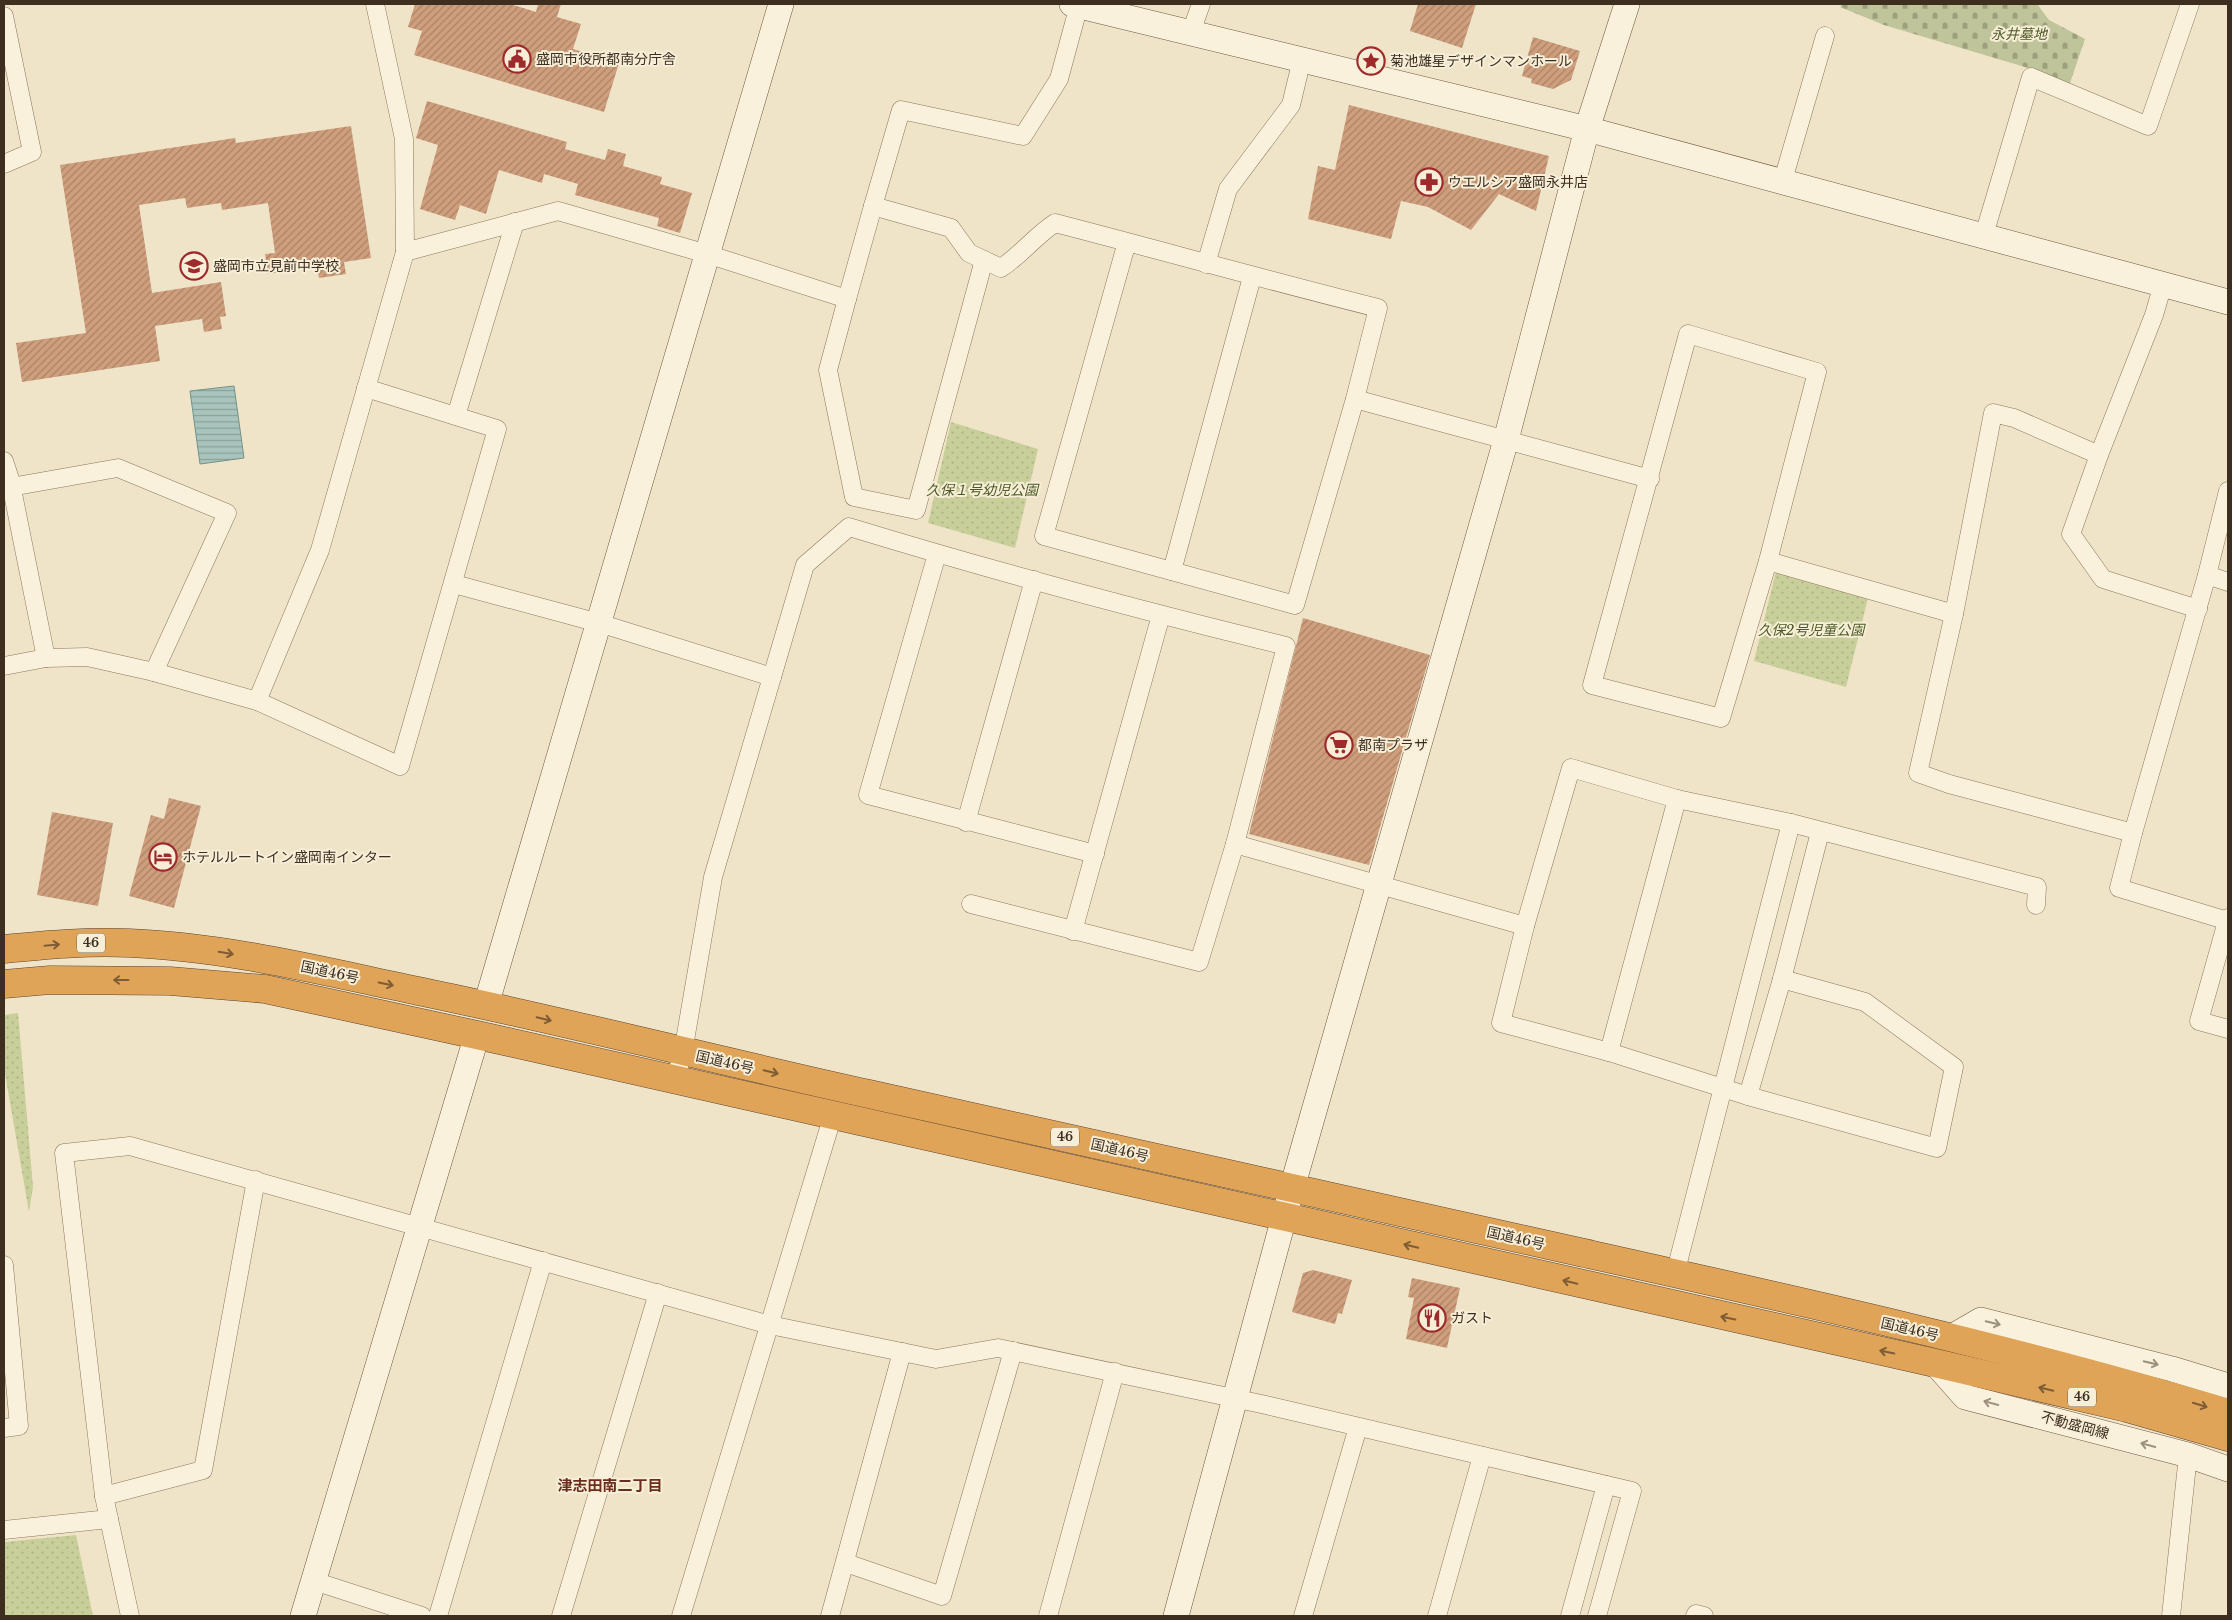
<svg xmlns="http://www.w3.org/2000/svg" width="2232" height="1620" viewBox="0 0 2232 1620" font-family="'Libre Baskerville','Noto Sans JP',serif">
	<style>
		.cemetery { fill: url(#cemetery-stones) }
		.park { fill: url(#park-dots) }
		.water { fill: url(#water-rules); stroke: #6f938a }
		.building { fill: url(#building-hatch) }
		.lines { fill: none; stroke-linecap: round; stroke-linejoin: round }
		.street-casing { stroke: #8d765c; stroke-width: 19 }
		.secondary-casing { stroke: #6f573f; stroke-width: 26 }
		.highway-casing { stroke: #5b4430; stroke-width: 29 }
		.street { stroke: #faf1dc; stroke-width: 18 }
		.secondary { stroke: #faf1dc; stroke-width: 25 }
		.highway { stroke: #e0a458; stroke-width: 28 }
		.oneway { stroke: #7e5d36 }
		.oneway2 { stroke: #9c907e }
		.labels { text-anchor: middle; stroke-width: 4; stroke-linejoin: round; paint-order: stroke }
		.shield { fill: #f7eed8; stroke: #756857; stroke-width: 1 }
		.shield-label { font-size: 12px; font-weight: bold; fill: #3d2e20 }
		.park-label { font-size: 14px; font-style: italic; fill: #4d5a26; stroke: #f7eed8 }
		.poi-label { font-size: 14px; fill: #3d2e20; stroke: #f7eed8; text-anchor: start }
		.street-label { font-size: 14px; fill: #3d2e20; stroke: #f7eed8 }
		.neighbourhood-label { font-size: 15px; font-weight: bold; fill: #6b2e1e; stroke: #f7eed8 }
	</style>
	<defs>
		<pattern id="cemetery-stones" width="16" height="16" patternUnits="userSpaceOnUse" patternTransform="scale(1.25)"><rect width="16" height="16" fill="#bfc49a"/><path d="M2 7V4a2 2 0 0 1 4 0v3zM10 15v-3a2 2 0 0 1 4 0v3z" fill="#9ca07d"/></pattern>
		<pattern id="park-dots" width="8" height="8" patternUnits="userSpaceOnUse" patternTransform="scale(1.25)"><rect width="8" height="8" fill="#c9cf9b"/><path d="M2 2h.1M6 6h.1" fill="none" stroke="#aeb285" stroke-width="1.8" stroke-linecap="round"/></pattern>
		<pattern id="water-rules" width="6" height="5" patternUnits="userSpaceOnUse" patternTransform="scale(1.25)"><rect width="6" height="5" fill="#a9c4bc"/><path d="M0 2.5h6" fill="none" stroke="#8ba098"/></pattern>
		<pattern id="building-hatch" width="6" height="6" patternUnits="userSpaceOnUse" patternTransform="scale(1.25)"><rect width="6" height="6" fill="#cf9f7d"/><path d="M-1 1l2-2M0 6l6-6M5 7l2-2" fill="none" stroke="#a98266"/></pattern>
	</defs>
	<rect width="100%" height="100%" fill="#f0e4c8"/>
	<!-- cemetery -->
	<polygon class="cemetery" points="1842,4 2037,4 2049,20 2085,39 2069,86 2038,71 1884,25 1840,7"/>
	<!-- park -->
	<g class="park">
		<polygon points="951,422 1038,449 1015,548 928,523"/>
		<polygon points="1776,571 1868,598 1846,687 1754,661"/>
		<polygon points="18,1013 33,1187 29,1212 4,1068 4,1015"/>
		<polygon points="76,1535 93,1616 4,1616 4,1542"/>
	</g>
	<!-- water -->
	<polygon class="water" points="234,386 244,458 200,464 190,391"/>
	<!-- building -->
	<g class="building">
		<polygon points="415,4 510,4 536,12 538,4 561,4 557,17 581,24 573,49 619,63 604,112 414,55 422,31 408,27"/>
		<polygon points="1418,4 1476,4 1462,48 1410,31"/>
		<polygon points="1533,37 1580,51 1571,80 1553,89 1531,83 1532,79 1522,76"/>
		<polygon points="427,101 567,142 565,149 605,160 608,149 626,154 623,166 662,177 660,184 692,193 680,233 657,226 659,218 575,195 578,184 544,174 542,183 499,170 486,214 460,205 455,220 420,209 438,145 416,138"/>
		<polygon points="1349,105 1549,156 1536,211 1499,194 1471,230 1428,207 1401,201 1391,239 1308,219 1318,166 1335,170"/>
		<polygon points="351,126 371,258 344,262 346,274 319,278 317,267 268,274 265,254 275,253 268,203 222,210 221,203 187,208 185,198 139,205 152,293 221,282 226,316 220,317 222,329 204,332 202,319 155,326 160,361 22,382 16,343 86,333 60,165 235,138 236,143"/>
		<polygon points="1303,618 1430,655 1369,865 1249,834"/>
		<polygon points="169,798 201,806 174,908 129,896 151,815 164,819"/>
		<polygon points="52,812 113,823 98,906 37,895"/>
		<polygon points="1313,1270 1352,1280 1342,1314 1338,1313 1335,1324 1292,1312 1303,1273"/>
		<polygon points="1412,1278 1460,1288 1447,1348 1406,1339 1414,1298 1408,1297"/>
	</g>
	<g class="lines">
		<!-- street casing -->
		<g class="street-casing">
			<g id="street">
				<polyline points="4,16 32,152 4,164"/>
				<polyline points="1191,32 1201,4"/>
				<polyline points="1783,180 1825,36"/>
				<polyline points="873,206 901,110 1023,136 1059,79 1079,5"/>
				<polyline points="1984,235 2031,77 2148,126 2190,4"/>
				<path d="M 405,252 L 558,211 L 707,254 L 847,299 L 873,206 L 951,228 L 969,253 L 1001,268 C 1021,255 1035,236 1055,223 C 1163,251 1270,281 1378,308 L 1355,399 L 1295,605 L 1044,536 L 1127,242"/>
				<polyline points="1206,264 1228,189 1291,105 1302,59"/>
				<polyline points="847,299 828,370 854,497 916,510 984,260"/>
				<polygon points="1688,334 1817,372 1768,561 1721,718 1592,685"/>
				<polyline points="1355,399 1650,479"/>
				<polyline points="456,416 515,222"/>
				<polyline points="2099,455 2071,534 2103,579 2198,609"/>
				<polyline points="4,461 10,479 46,658"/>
				<polyline points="11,487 118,468 227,513 154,672"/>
				<polyline points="937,554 868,795 1095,854"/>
				<polyline points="1768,561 1954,614 1918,773 1949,784 2133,833 2207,575 2228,491"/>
				<polyline points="1172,571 1252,277"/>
				<polyline points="2207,575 2228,582"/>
				<polyline points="454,584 599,623 772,677"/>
				<polyline points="1954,614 1993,413 2014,418 2099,455 2154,315 2163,284"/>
				<polyline points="4,666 46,658 87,657 154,672 257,701 400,766 497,429 366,388"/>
				<polyline points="257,701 320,550 405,252 404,139 375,4"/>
				<polyline points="966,822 1034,580"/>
				<polyline points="2133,833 2119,888 2228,921"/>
				<polyline points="1235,844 1525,926"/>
				<polyline points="2228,918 2199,1021 2228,1029"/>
				<polyline points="1073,931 1161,615"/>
				<polyline points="1782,979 1865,1002 1954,1067 1937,1148 1748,1096 1609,1052 1501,1023 1525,926 1571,768 1677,799 1791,823 2037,887 2036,905"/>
				<polyline points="1609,1052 1677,799"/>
				<path d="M 675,1080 L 683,1052 L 713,877 L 805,565 L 849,527 C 993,571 1139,610 1286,646 L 1235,844 L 1199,962 L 971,904"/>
				<polyline points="1748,1096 1782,979 1820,832"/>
				<polyline points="4,1265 19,1426 4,1428"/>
				<polyline points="1675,1274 1791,823"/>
				<polyline points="104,1496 203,1470 256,1180"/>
				<polyline points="4,1530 109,1519"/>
				<polyline points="846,1563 942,1596 1013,1351"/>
				<polyline points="314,1581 422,1616"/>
				<polyline points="130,1616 104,1496 64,1153 130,1146 770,1325 936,1359 998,1348 1266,1405 1632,1491 1597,1616"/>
				<polyline points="438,1616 543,1261"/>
				<polyline points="561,1616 658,1293"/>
				<polyline points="681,1616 833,1115"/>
				<polyline points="830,1616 902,1352"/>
				<polyline points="1048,1616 1115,1372"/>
				<polyline points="1303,1616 1358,1427"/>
				<polyline points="1437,1616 1482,1456"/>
				<polyline points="1570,1616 1606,1485"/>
				<polyline points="1695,1616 1696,1614 1704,1616"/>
				<polyline points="2171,1616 2188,1455"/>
			</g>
		</g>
		<!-- secondary casing -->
		<g class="secondary-casing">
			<g id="secondary">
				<polyline points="1072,4 1587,129 2228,302"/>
				<polyline points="486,1005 781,4"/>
				<polyline points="1950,1338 1981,1320 2172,1369 2228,1386"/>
				<polyline points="1935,1363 1965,1397 2188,1455 2228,1469"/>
				<polyline points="303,1616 477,1035"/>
				<polyline points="1176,1616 1292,1188 1506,440 1587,129 1627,4"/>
			</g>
		</g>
		<!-- highway casing -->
		<g class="highway-casing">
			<g id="highway">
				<path d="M 4,949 C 45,945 88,941 129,943 C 229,947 326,972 423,992 C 572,1023 720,1061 869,1094 C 1107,1147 1346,1200 1584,1253 C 1800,1301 2017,1349 2228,1413"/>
				<polyline points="4,984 50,980 170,981 265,989 477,1035 1935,1363 2127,1408 2228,1437"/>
			</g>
		</g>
		<!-- street -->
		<use href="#street" class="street"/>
		<!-- secondary -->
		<use href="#secondary" class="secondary"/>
		<!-- highway -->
		<use href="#highway" class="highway"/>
	</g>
	<!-- one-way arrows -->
	<defs><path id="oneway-shaft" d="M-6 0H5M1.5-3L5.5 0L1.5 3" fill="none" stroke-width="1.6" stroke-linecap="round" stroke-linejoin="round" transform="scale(1.25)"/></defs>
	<g class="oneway">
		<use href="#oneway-shaft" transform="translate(52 945) rotate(-5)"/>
		<use href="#oneway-shaft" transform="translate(226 953) rotate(9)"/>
		<use href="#oneway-shaft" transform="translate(121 980) rotate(-180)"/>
		<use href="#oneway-shaft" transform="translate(386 984) rotate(12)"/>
		<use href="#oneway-shaft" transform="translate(544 1019) rotate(13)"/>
		<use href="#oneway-shaft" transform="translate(771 1072) rotate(13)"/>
		<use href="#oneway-shaft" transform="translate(1411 1246) rotate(-167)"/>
		<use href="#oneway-shaft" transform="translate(1570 1282) rotate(-167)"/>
		<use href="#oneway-shaft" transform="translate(1728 1318) rotate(-168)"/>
		<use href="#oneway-shaft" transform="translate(1887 1352) rotate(-168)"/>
		<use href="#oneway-shaft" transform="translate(2046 1389) rotate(-167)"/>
		<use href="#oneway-shaft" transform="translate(2200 1405) rotate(17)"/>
	</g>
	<g class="oneway2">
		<use href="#oneway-shaft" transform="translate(1993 1323) rotate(14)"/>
		<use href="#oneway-shaft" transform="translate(2151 1363) rotate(14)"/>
		<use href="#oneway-shaft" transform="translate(1991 1403) rotate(-165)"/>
		<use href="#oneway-shaft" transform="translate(2148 1445) rotate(-165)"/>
	</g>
	<!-- icons -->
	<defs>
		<g id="civic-ring" transform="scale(1.4375)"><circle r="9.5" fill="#f7eed8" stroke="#9e2a2b" stroke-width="1.5"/><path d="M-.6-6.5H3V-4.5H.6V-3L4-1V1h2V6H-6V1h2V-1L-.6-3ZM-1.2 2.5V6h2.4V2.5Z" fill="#9e2a2b"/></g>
		<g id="sight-ring" transform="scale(1.4375)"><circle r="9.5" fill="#f7eed8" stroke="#9e2a2b" stroke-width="1.5"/><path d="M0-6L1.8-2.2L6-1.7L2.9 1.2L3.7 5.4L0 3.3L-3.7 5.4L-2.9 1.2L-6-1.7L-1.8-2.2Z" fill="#9e2a2b"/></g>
		<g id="pharmacy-ring" transform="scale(1.4375)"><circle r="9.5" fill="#f7eed8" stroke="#9e2a2b" stroke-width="1.5"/><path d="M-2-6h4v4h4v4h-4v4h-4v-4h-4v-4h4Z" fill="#9e2a2b"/></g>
		<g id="school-ring" transform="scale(1.4375)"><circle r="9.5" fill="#f7eed8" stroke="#9e2a2b" stroke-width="1.5"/><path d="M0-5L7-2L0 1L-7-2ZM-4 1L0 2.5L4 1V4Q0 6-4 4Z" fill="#9e2a2b"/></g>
		<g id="supermarket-ring" transform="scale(1.4375)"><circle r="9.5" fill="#f7eed8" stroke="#9e2a2b" stroke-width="1.5"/><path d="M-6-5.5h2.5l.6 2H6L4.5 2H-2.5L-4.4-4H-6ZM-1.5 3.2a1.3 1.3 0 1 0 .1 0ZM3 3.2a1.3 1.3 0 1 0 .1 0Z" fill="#9e2a2b"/></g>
		<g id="hotel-ring" transform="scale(1.4375)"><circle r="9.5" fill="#f7eed8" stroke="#9e2a2b" stroke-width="1.5"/><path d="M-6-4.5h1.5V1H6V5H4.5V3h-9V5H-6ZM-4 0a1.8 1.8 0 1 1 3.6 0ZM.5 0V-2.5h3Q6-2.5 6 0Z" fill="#9e2a2b"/></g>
		<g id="restaurant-ring" transform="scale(1.4375)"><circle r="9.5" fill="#f7eed8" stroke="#9e2a2b" stroke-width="1.5"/><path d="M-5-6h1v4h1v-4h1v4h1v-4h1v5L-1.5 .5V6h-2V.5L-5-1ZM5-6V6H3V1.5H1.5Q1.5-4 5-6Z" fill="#9e2a2b"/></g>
	</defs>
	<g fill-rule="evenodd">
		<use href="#civic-ring" x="517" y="59"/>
		<use href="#sight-ring" x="1371" y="61"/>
		<use href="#pharmacy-ring" x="1429" y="182"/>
		<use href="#school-ring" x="194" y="266"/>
		<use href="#supermarket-ring" x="1339" y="745"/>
		<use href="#hotel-ring" x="163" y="857"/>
		<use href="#restaurant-ring" x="1432" y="1318"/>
	</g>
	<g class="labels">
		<!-- shield labels -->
		<g class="shield">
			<rect x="77" y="933.5" width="28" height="19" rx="4"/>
			<rect x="1051" y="1127.5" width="28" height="19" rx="4"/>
			<rect x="2068" y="1387.5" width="28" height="19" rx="4"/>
		</g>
		<g class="shield-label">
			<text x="91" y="947">46</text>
			<text x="1065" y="1141">46</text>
			<text x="2082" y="1401">46</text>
		</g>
		<!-- park labels -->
		<g class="park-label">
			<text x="2019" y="39">永井墓地</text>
			<text x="982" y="495">久保１号幼児公園</text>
			<text x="1811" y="635">久保2号児童公園</text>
		</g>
		<!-- poi labels -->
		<g class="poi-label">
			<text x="536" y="64">盛岡市役所都南分庁舎</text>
			<text x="1390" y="66">菊池雄星デザインマンホール</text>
			<text x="1448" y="187">ウエルシア盛岡永井店</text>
			<text x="213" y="271">盛岡市立見前中学校</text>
			<text x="1358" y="750">都南プラザ</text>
			<text x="182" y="862">ホテルルートイン盛岡南インター</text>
			<text x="1451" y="1323">ガスト</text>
		</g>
		<!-- street labels -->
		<g class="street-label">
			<text transform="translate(330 972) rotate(12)" y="5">国道46号</text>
			<text transform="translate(725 1062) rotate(13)" y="5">国道46号</text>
			<text transform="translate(1120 1150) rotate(13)" y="5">国道46号</text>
			<text transform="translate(1516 1238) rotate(13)" y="5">国道46号</text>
			<text transform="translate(1910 1329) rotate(13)" y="5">国道46号</text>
			<text transform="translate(2075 1425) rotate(15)" y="5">不動盛岡線</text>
		</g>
		<!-- neighbourhood labels -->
		<g class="neighbourhood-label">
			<text x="610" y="1491">津志田南二丁目</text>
		</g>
	</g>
	<!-- border -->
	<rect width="2232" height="1620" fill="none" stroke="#3d2e20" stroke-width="10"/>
</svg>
